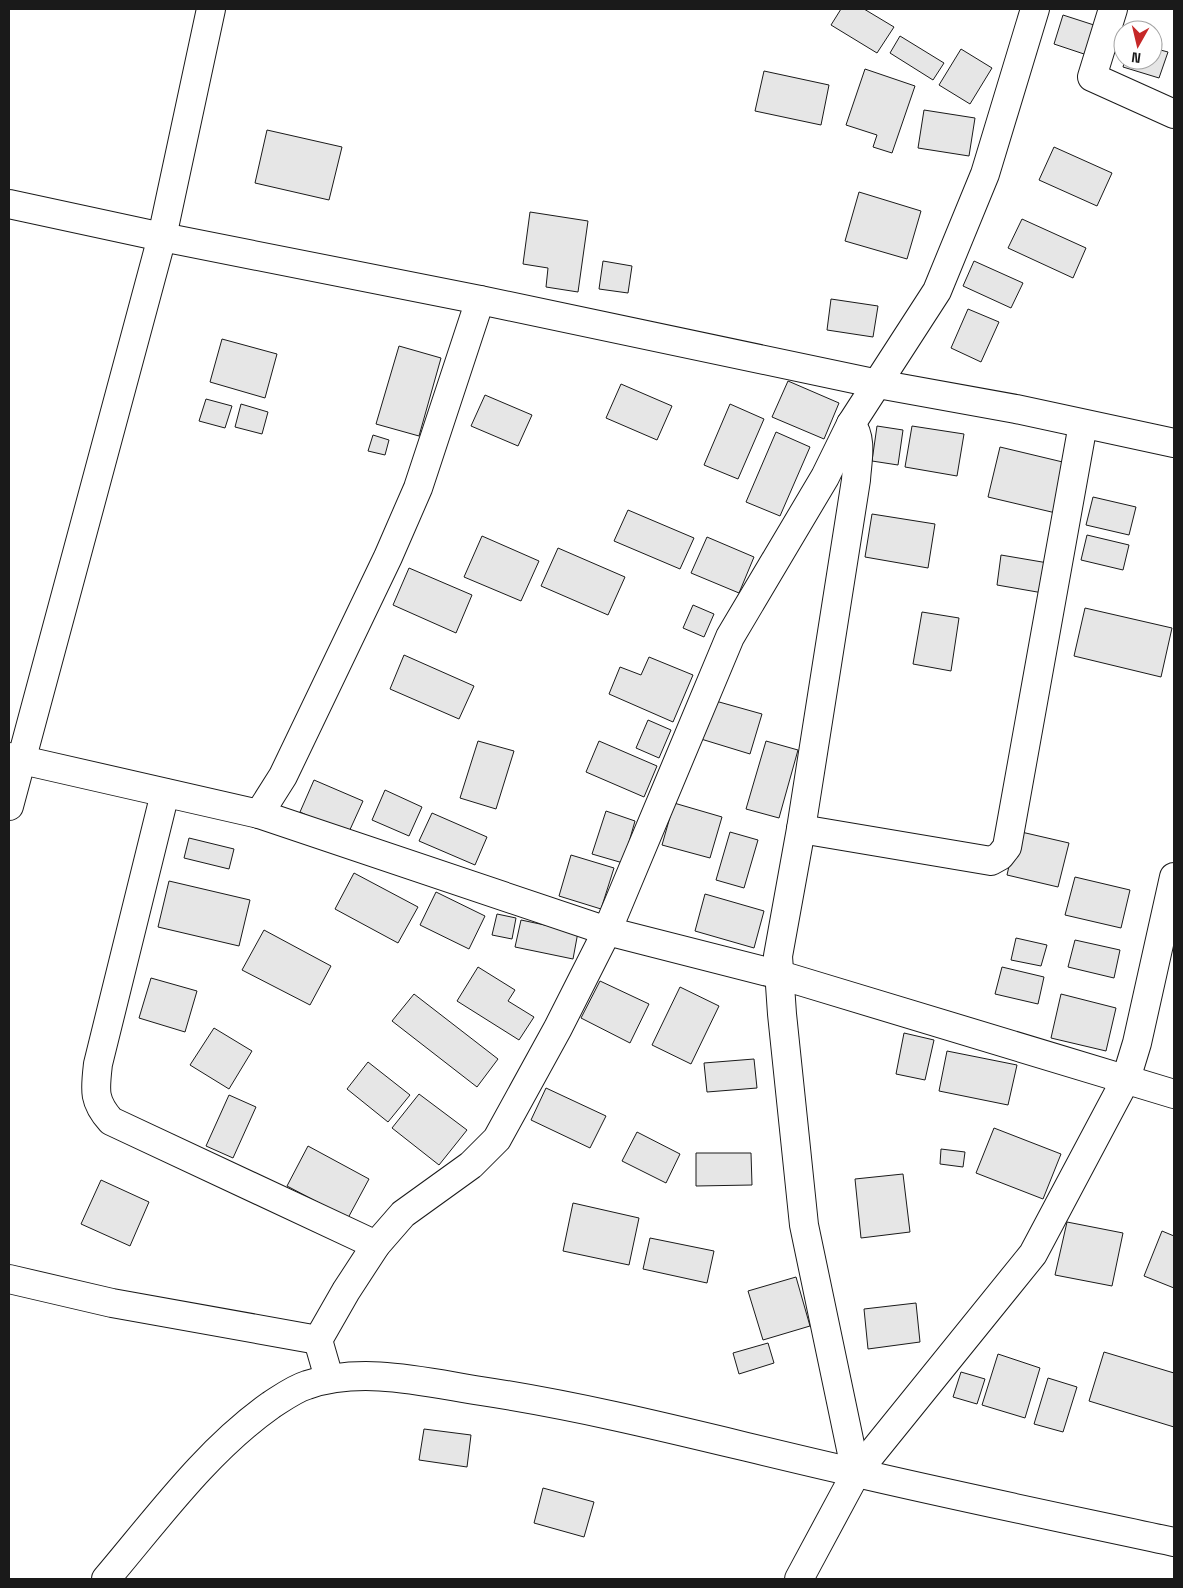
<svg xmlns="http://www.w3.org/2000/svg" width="1183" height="1588" viewBox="0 0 1183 1588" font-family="'Space Grotesk',sans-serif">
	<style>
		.building { fill: #e6e6e6; stroke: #1a1a1a }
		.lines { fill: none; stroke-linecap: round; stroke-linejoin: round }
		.minor-casing { stroke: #1a1a1a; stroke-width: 30 }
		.tertiary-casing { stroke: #1a1a1a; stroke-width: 30 }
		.minor { stroke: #fff; stroke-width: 28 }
		.tertiary { stroke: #fff; stroke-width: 28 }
	</style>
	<rect width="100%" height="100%" fill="#fff"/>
	<!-- building -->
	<g class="building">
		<polygon points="841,9 864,9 894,27 877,53 831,25"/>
		<polygon points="1063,15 1097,26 1087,55 1054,44"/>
		<polygon points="900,36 944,63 933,80 890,53"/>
		<polygon points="1153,48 1168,52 1159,78 1123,67 1125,60 1153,60"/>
		<polygon points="961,49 992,68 970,104 939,85"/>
		<polygon points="865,69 915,86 892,153 873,147 877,135 846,125"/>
		<polygon points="764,71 829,85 821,125 755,111"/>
		<polygon points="924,110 975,118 969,156 918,148"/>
		<polygon points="267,130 342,147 329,200 255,183"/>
		<polygon points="1054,147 1112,173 1097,206 1039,180"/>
		<polygon points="859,192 921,211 907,259 845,241"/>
		<polygon points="530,212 588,221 578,292 546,287 548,268 523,264"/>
		<polygon points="1022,219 1086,248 1073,278 1008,248"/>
		<polygon points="603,261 632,266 628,293 599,289"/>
		<polygon points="974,261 1023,283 1011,308 963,286"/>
		<polygon points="831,299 878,306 873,337 827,330"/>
		<polygon points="968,309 999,322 981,362 951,348"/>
		<polygon points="222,339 277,354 265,398 210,382"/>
		<polygon points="399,346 441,358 419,436 376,424"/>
		<polygon points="788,381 839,403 824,439 772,417"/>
		<polygon points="621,384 672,406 657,440 606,418"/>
		<polygon points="485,395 532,415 518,446 471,426"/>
		<polygon points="206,399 232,406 225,428 199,421"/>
		<polygon points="241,404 268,412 262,434 235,427"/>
		<polygon points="730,404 764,419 738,479 704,465"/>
		<polygon points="877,426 903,430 898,465 872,461"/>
		<polygon points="912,426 964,434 957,476 905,467"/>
		<polygon points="776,432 810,447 780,516 746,502"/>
		<polygon points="373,435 389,440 385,455 368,451"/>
		<polygon points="1000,447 1071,464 1060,514 988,497"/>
		<polygon points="1093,497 1136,507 1129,535 1086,525"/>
		<polygon points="628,510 694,538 680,569 614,541"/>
		<polygon points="872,514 935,524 928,568 865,557"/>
		<polygon points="1087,535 1129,545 1123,570 1081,560"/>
		<polygon points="482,536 539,561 521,601 464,577"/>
		<polygon points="707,537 754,557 739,593 691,573"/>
		<polygon points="558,548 625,577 608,615 541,586"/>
		<polygon points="1001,555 1048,563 1043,593 997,585"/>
		<polygon points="409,568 472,595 456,633 393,605"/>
		<polygon points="693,605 714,614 704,637 683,628"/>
		<polygon points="1085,608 1172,628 1161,677 1074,656"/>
		<polygon points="922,612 959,618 951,671 913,664"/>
		<polygon points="404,655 474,686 459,719 390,689"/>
		<polygon points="649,657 693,675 673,722 609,694 620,667 641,675"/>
		<polygon points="712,700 762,714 750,754 701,739"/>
		<polygon points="648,720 671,730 659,758 636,748"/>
		<polygon points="478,741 514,751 496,809 460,798"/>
		<polygon points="599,741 657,766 644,797 586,772"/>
		<polygon points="766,741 798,750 779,818 746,809"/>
		<polygon points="314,780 363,801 348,834 300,812"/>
		<polygon points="385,790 422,807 409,836 372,820"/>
		<polygon points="674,803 722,817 710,858 662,845"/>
		<polygon points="606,811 635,821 623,863 592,854"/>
		<polygon points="432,813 487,837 475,865 419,841"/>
		<polygon points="1017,831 1069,843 1058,887 1007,875"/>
		<polygon points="730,832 758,840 744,888 716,880"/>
		<polygon points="189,838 234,849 229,869 184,858"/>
		<polygon points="571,855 614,868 601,909 559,896"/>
		<polygon points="354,873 418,907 398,943 335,909"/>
		<polygon points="1075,877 1130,890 1121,928 1065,915"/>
		<polygon points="169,881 250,900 239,946 158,927"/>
		<polygon points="436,892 485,916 469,949 420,925"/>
		<polygon points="705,894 764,911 754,948 695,931"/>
		<polygon points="497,914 516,918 512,939 492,935"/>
		<polygon points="521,920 578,932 573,959 515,947"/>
		<polygon points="264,930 331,966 310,1005 242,970"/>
		<polygon points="1016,938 1047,945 1041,966 1011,960"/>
		<polygon points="1075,940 1120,950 1114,978 1068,967"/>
		<polygon points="478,967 515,990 508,1001 534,1017 519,1040 457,1001"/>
		<polygon points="1002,967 1044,977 1038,1004 995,994"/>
		<polygon points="151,978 197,991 185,1032 139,1018"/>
		<polygon points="600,981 649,1004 630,1043 581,1018"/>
		<polygon points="680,987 719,1006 691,1064 652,1045"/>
		<polygon points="414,994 498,1059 477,1087 392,1021"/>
		<polygon points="1061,994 1116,1008 1106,1051 1051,1038"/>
		<polygon points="214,1028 252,1051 229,1089 190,1065"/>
		<polygon points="904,1033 934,1040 925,1080 896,1074"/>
		<polygon points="947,1051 1017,1065 1008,1105 939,1091"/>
		<polygon points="754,1059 757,1088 707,1092 704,1063"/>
		<polygon points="368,1062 410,1095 388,1122 347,1089"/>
		<polygon points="546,1088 606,1116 590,1148 531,1120"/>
		<polygon points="419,1094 467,1130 439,1165 392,1128"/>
		<polygon points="229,1095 256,1107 233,1158 206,1146"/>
		<polygon points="994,1128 1061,1154 1043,1199 976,1173"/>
		<polygon points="637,1132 680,1154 666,1183 622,1161"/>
		<polygon points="308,1146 369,1179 348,1218 287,1186"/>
		<polygon points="941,1149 965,1152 963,1167 940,1164"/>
		<polygon points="696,1153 751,1153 752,1185 696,1186"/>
		<polygon points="903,1174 910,1232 861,1238 855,1179"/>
		<polygon points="101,1180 149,1202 130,1246 81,1224"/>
		<polygon points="573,1203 639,1218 629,1265 563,1251"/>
		<polygon points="1067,1222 1123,1233 1112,1286 1055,1275"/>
		<polygon points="1162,1231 1174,1236 1174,1288 1144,1276"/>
		<polygon points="650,1238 714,1251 707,1283 643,1269"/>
		<polygon points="796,1277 810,1326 763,1340 748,1291"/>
		<polygon points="916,1303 920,1342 868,1349 864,1309"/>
		<polygon points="768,1343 774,1363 739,1374 733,1353"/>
		<polygon points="1104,1352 1174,1373 1174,1427 1089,1401"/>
		<polygon points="998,1354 1040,1368 1025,1418 982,1405"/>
		<polygon points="961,1372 985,1379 977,1404 953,1397"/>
		<polygon points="1048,1378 1077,1387 1063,1432 1034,1424"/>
		<polygon points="424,1429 471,1435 467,1467 419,1460"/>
		<polygon points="543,1488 594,1502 584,1537 534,1523"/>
	</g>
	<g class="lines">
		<!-- minor casing -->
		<g class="minor-casing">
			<g id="minor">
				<polyline points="1113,9 1092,77 1174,114"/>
				<polyline points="9,204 162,237 480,300 878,384 1016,409 1174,443"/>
				<path d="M 851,424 C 863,438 857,462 856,480 L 801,829 L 778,956 L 782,1014 L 804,1225 L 856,1473"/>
				<polyline points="9,757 259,814 607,931 780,975 1174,1094"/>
				<path d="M 165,793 L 98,1064 C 95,1090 93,1101 111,1121 L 376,1245"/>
				<polyline points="9,806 162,237 211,9"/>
				<polyline points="259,814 283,776 388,557 418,488 480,300"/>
				<polyline points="801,829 991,861 1000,856 1007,847 1083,424"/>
				<polyline points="9,1279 112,1303 318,1340 346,1291 376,1245 403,1214 471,1165 497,1139 558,1028 607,931 730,637 825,477 851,424 937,291 985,174 1035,9"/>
				<polyline points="799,1579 856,1473 1033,1254 1126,1079 1137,1043 1174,877"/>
			</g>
		</g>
		<!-- tertiary casing -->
		<g class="tertiary-casing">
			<g id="tertiary">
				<polyline points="318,1340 329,1378"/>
				<path d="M 106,1579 C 157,1519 206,1451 271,1405 C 282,1398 294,1389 307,1385 C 362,1366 424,1382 481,1391 C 607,1410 729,1444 853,1472 C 960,1497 1067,1519 1174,1542"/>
			</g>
		</g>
		<!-- minor -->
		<use href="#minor" class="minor"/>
		<!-- tertiary -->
		<use href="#tertiary" class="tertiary"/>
	</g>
	<!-- border -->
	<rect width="1183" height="1588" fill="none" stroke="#1a1a1a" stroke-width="20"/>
	<!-- north arrow -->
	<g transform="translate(1138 45) rotate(188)"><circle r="24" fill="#ffffff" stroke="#a3a3a3"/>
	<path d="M0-4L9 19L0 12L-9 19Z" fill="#c62828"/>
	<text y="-8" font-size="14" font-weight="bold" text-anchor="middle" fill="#1a1a1a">N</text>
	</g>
</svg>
